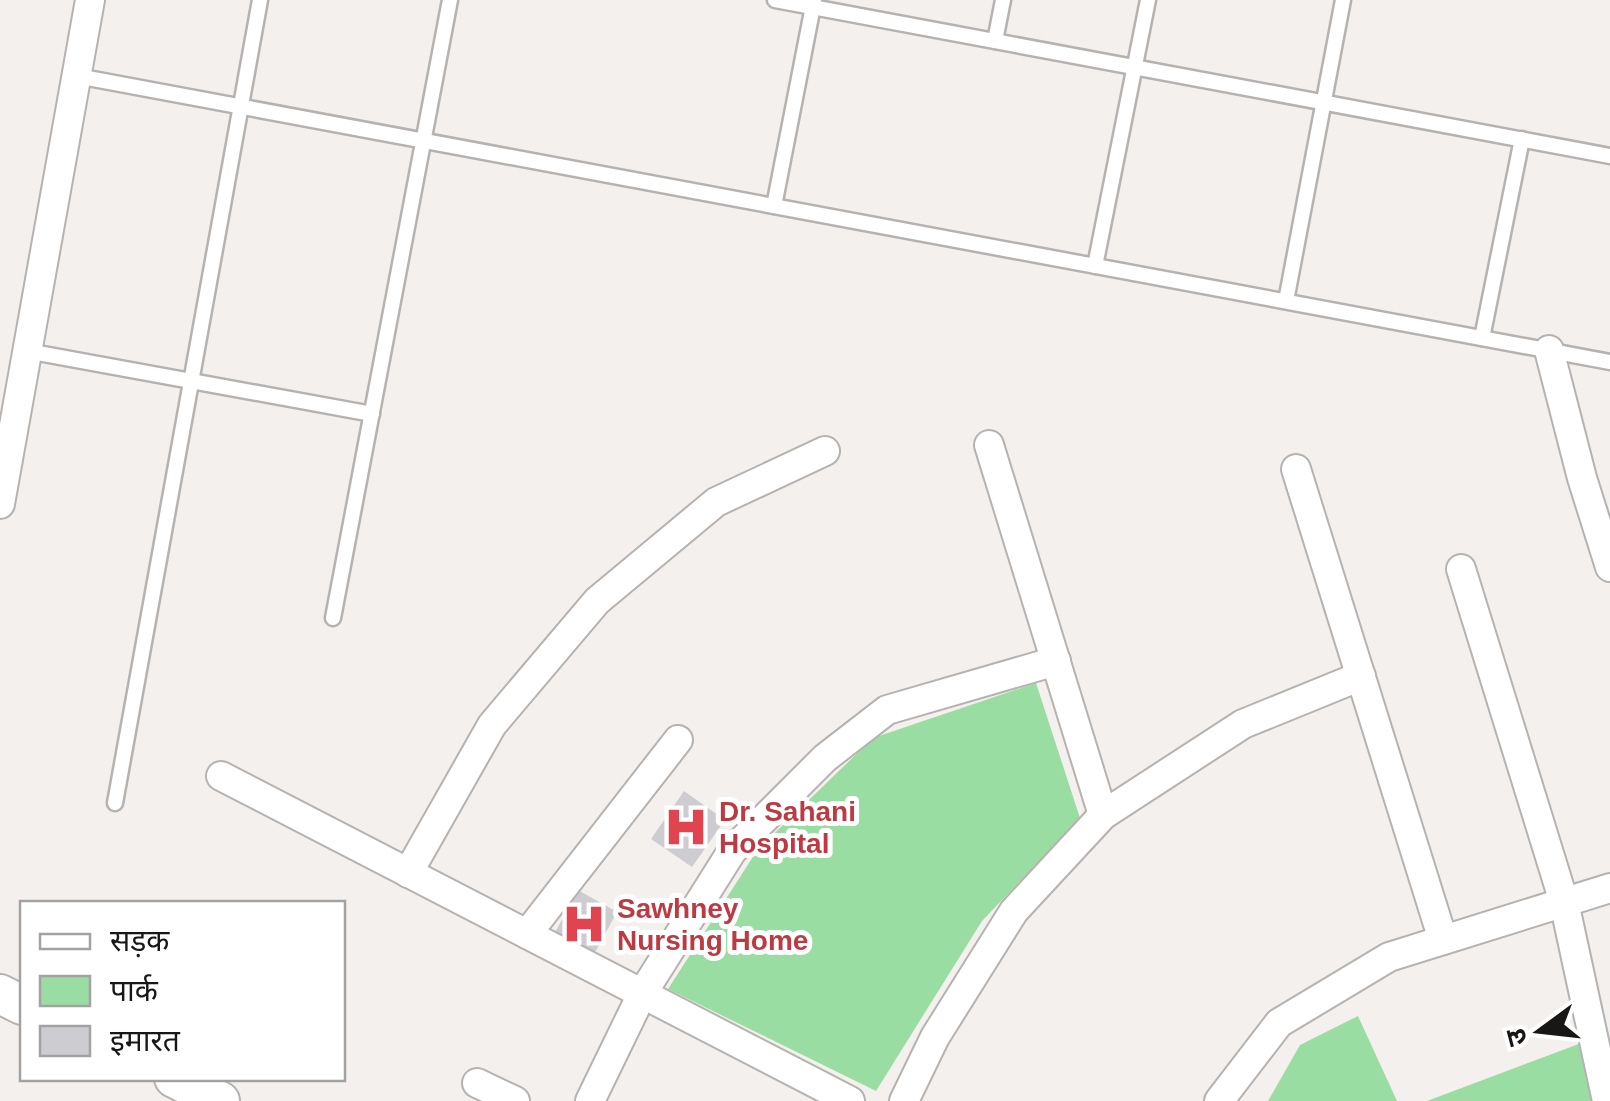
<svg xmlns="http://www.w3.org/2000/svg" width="1610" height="1101" viewBox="0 0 1610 1101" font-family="Arial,'Noto Sans Devanagari',sans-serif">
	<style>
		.green { fill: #9adda2 }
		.building { fill: #cdcdd1 }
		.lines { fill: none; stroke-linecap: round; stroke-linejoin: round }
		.service-casing { stroke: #b6b2b0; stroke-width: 19 }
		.minor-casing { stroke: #b6b2b0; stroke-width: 32 }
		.secondary-casing { stroke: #b6b2b0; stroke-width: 42 }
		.service { stroke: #fff; stroke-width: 14 }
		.minor { stroke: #fff; stroke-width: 28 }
		.secondary { stroke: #fff; stroke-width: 38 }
		.labels { text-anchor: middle; stroke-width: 10; stroke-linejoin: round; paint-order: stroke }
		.health-label { font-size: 28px; font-weight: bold; fill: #be3a42; stroke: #fff; text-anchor: start }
	</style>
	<rect width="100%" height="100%" fill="#f4f0ee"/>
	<!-- green -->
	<g class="green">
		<polygon points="1036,683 1080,818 982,921 876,1091 668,989 758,849 873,738"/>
		<polygon points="1358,1016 1397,1101 1268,1101 1300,1045"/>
		<polygon points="1600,1036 1610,1101 1427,1101"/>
	</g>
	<!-- building -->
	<g class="building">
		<polygon points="684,791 725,820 692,867 651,839"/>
		<polygon points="578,890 617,912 592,958 553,936"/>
	</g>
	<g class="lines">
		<!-- service casing -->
		<g class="service-casing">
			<g id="service">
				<polyline points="775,0 1610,156"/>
				<polyline points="995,41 1003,0"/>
				<polyline points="77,76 1610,362"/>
				<polyline points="774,206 814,1"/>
				<polyline points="1095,266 1148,0"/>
				<polyline points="1286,301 1343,0"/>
				<polyline points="1482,338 1522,139"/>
				<polyline points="27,351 372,414"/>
				<polyline points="333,618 450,0"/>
				<polyline points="115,803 260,0"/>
			</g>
		</g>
		<!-- minor casing -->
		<g class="minor-casing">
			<g id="minor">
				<polyline points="1549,350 1582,478 1610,567"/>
				<polyline points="989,445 1103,815"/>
				<polyline points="1296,469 1443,940"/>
				<polyline points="0,504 90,0"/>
				<polyline points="1461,569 1564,902 1607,1101"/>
				<polyline points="221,776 850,1101"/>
				<polyline points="408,873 492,725 597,601 716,502 825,451"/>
				<polyline points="527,934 678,740"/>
				<polyline points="477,1083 515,1101"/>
				<polyline points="590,1101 642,994 732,851 825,758 887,710 1056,661"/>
				<polyline points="904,1101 935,1037 1014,911 1103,815 1243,724 1361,676"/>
				<polyline points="1219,1101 1279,1023 1389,957 1610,888"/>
			</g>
		</g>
		<!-- secondary casing -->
		<g class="secondary-casing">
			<g id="secondary">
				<polyline points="0,994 22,1005"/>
				<polyline points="174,1078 220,1101"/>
			</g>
		</g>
		<!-- service -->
		<use href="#service" class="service"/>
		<!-- minor -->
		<use href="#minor" class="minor"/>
		<!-- secondary -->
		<use href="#secondary" class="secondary"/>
	</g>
	<!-- icons -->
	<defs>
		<g id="hospital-bare" transform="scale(3.45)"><path d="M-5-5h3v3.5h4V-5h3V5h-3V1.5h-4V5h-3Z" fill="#e0444e" stroke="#fff" stroke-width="2.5" paint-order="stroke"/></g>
	</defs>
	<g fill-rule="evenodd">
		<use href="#hospital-bare" x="686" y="827"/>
		<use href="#hospital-bare" x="584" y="924"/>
	</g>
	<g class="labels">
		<!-- health labels -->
		<g class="health-label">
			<text x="719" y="821">Dr. Sahani<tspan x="719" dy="32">Hospital</tspan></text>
			<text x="617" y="918">Sawhney<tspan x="617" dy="32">Nursing Home</tspan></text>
		</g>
	</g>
	<!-- legend -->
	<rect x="20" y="901" width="325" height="180" fill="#ffffff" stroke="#a3a2a2" stroke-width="2.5"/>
	<rect x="40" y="934" width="50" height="15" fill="#ffffff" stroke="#a3a2a2" stroke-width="2.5"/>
	<text x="110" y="951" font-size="30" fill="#181716">सड़क</text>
	<rect x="40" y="976" width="50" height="30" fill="#9adda2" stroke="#a3a2a2" stroke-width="2.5"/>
	<text x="110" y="1001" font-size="30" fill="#181716">पार्क</text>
	<rect x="40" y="1026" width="50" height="30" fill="#cdcdd1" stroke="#a3a2a2" stroke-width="2.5"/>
	<text x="110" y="1051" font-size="30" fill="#181716">इमारत</text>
	<!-- north arrow -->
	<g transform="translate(1540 1031) rotate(255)" stroke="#ffffff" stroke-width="8" paint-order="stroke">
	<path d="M0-8L18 38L0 25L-18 38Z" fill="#181716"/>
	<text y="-15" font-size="28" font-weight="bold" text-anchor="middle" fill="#181716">उ</text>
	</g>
</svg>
